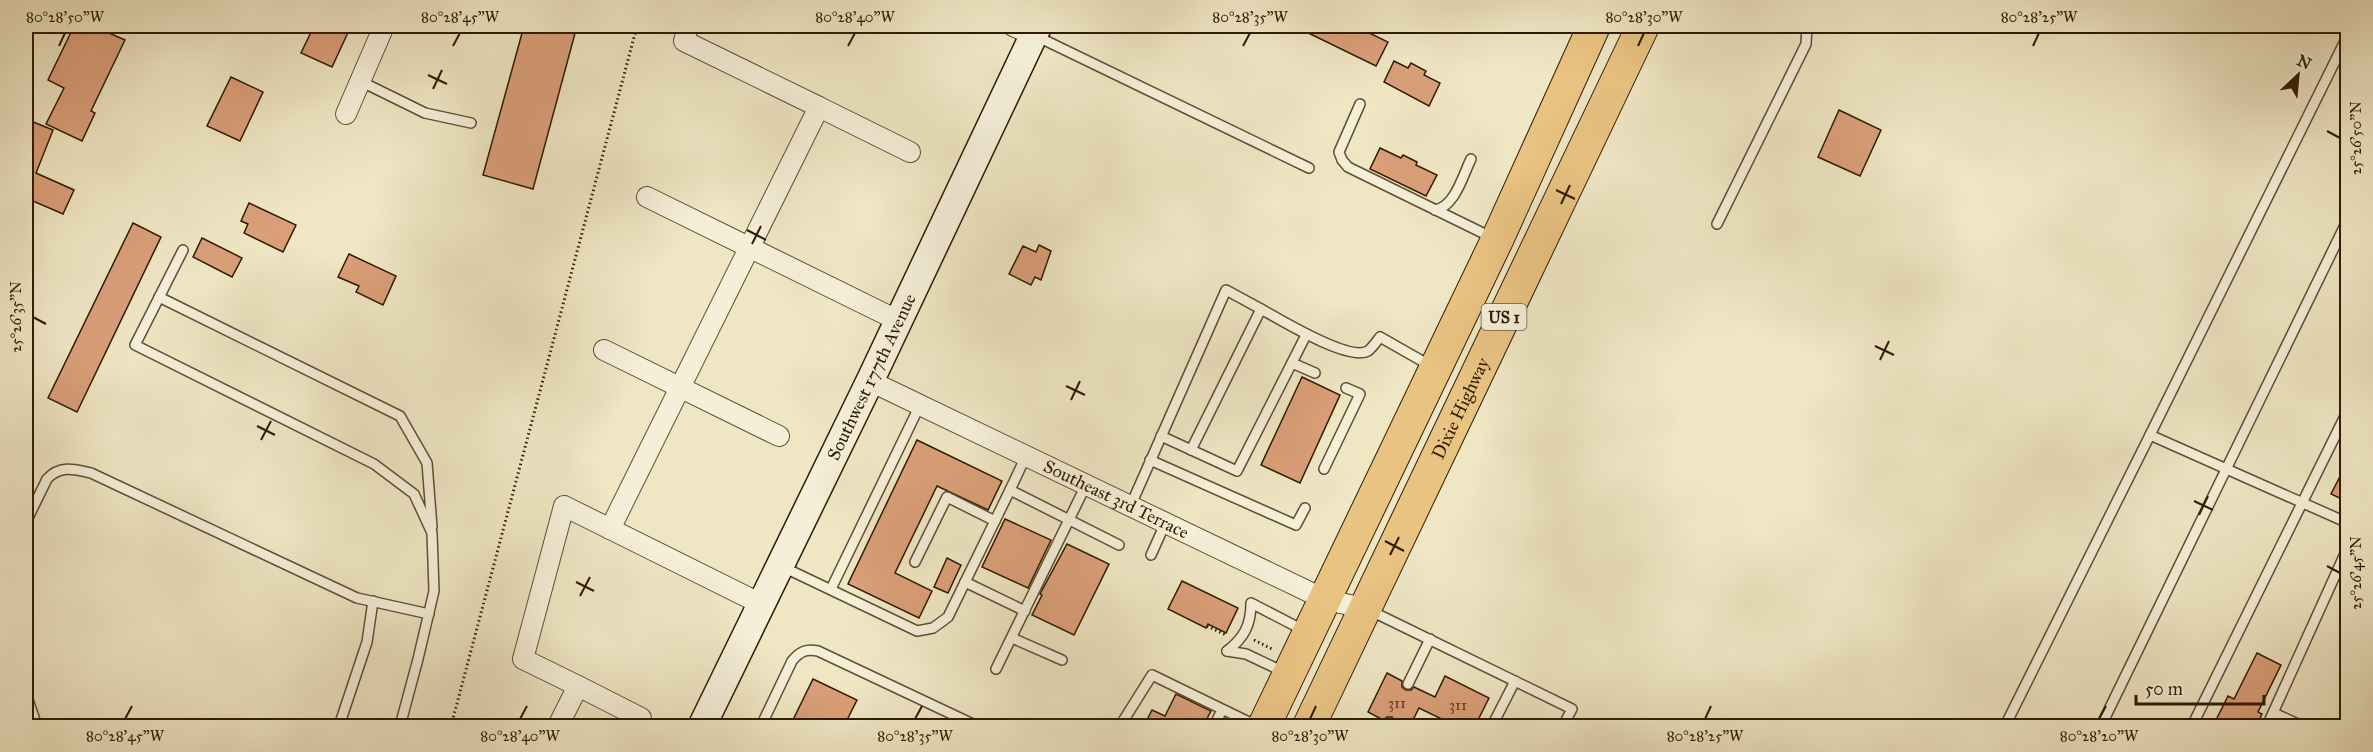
<svg xmlns="http://www.w3.org/2000/svg" width="2373" height="752" viewBox="0 0 2373 752" font-family="'IM FELL Great Primer',serif">
	<style>
		.building { fill: #da9f78; stroke: #2f1b01; stroke-width: 1.5 }
		.lines { fill: none; stroke-linecap: round; stroke-linejoin: round }
		.service-casing { stroke: #5f4e32; stroke-width: 12 }
		.minor-casing { stroke: #5f4e32; stroke-width: 22 }
		.secondary-casing { stroke: #2f1b01; stroke-width: 30 }
		.trunk-casing { stroke: #2f1b01; stroke-width: 34 }
		.path { stroke: #2f1b01; stroke-width: 3; stroke-dasharray: 1.5 3; stroke-linecap: butt }
		.service { stroke: #f5efd9; stroke-width: 9 }
		.minor { stroke: #f5efd9; stroke-width: 20 }
		.secondary { stroke: #f5efd9; stroke-width: 27 }
		.trunk { stroke: #e8c382; stroke-width: 32 }
		.ticks { fill: none; stroke: #2f1b01; stroke-width: 2 }
		.labels { text-anchor: middle; stroke-width: 5; stroke-linejoin: round; paint-order: stroke }
		.number-label { font-size: 15px; fill: #5a3c1f }
		.shield { fill: #f5efd9; stroke: #6a5b42; stroke-width: 1.5 }
		.shield-label { font-size: 16px; font-weight: bold; fill: #2f1b01 }
		.street-label { font-size: 18px; fill: #2f1b01; stroke: #f5efd9 }
		.neatline { fill: none; stroke: #2f1b01; stroke-width: 2 }
		.ticks-label { font-size: 15px; text-anchor: middle; fill: #2f1b01 }
	</style>
	<rect width="100%" height="100%" fill="#efe6c4"/>
	<filter id="stains"><feTurbulence type="fractalNoise" baseFrequency=".00333" numOctaves="4"/><feColorMatrix values="0 0 0 0 .2 0 0 0 0 .09 0 0 0 0 .02 0 0 0 .5 -.17"/></filter>
	<radialGradient id="worn" r=".72"><stop offset=".6" stop-color="#630" stop-opacity="0"/><stop offset="1" stop-color="#630" stop-opacity=".3"/></radialGradient>
	<!-- building -->
	<g class="building">
		<polygon points="74,26 93,26 125,40 91,111 95,113 82,141 46,124 64,88 48,80"/>
		<polygon points="314,26 351,26 332,67 301,53"/>
		<polygon points="524,26 577,26 533,189 483,175"/>
		<polygon points="1294,26 1355,26 1388,42 1376,66"/>
		<polygon points="1394,61 1408,68 1411,63 1426,71 1424,75 1440,83 1429,106 1384,82"/>
		<polygon points="231,77 263,92 240,141 207,126"/>
		<polygon points="1839,110 1881,130 1860,176 1818,157"/>
		<polygon points="26,119 53,130 36,173 74,190 63,214 26,198"/>
		<polygon points="1380,148 1401,158 1403,155 1417,162 1416,165 1437,175 1426,196 1370,169"/>
		<polygon points="249,203 296,225 283,252 244,233 248,224 241,221"/>
		<polygon points="133,223 161,237 77,412 48,398"/>
		<polygon points="202,238 242,258 232,277 193,257"/>
		<polygon points="1039,245 1051,251 1041,280 1035,277 1031,285 1009,274 1023,246 1036,252"/>
		<polygon points="349,254 396,276 383,305 356,292 359,286 338,277"/>
		<polygon points="1302,377 1340,395 1300,483 1261,465"/>
		<polygon points="917,440 1002,481 988,510 937,486 895,573 932,591 919,618 848,584"/>
		<polygon points="2348,461 2348,502 2331,494"/>
		<polygon points="1005,519 1051,540 1028,588 982,567"/>
		<polygon points="1067,544 1109,564 1074,635 1032,615 1042,595 1040,594"/>
		<polygon points="947,558 961,565 948,593 934,587"/>
		<polygon points="1182,581 1238,608 1226,633 1208,624 1206,628 1168,609"/>
		<polygon points="2257,653 2281,665 2258,712 2262,714 2256,726 2213,726 2228,696 2234,699"/>
		<polygon points="1387,673 1402,681 1402,687 1406,690 1411,690 1414,687 1435,697 1445,676 1489,698 1475,726 1456,726 1419,708 1410,726 1397,726 1392,717 1387,717 1383,720 1368,712"/>
		<polygon points="813,679 857,700 844,726 790,726"/>
		<polygon points="1176,694 1211,711 1203,726 1144,726 1152,710 1165,716"/>
	</g>
	<g class="lines">
		<!-- service casing -->
		<g class="service-casing">
			<g id="service">
				<polyline points="2348,35 2150,435 2348,523"/>
				<polyline points="1036,36 1309,168"/>
				<polyline points="360,81 425,113 471,123"/>
				<polyline points="1360,104 1339,152 1342,160 1348,167 1493,238"/>
				<path d="M 1435,210 C 1455,207 1463,175 1471,159"/>
				<polyline points="1717,224 1806,44 1807,26"/>
				<polyline points="183,250 135,345 374,464 414,494 432,533 434,591 418,659 400,726"/>
				<polyline points="159,297 400,416 427,463 432,527"/>
				<polyline points="1292,363 1315,373"/>
				<polyline points="1161,436 1237,471 1306,335"/>
				<path d="M 1191,450 L 1261,309 C 1279,319 1349,362 1368,351 C 1372,348 1377,341 1380,337 L 1431,366"/>
				<polyline points="1026,456 1010,490 1119,545"/>
				<polyline points="1150,460 1296,525 1305,508"/>
				<polyline points="1324,469 1360,394 1346,388"/>
				<polyline points="1130,507 1226,290 1261,309"/>
				<path d="M 26,522 L 47,479 C 60,465 74,469 91,473 L 357,598 L 429,614"/>
				<polyline points="1151,555 1165,524"/>
				<polyline points="915,562 947,497 995,521"/>
				<polyline points="783,567 917,631 933,628 948,617 1010,490"/>
				<polyline points="965,582 1025,611"/>
				<polyline points="831,589 920,405"/>
				<polyline points="1369,610 1572,709 1563,726"/>
				<polyline points="1012,638 1062,660"/>
				<path d="M 1227,651 C 1244,638 1251,625 1251,603 L 1305,631"/>
				<polyline points="1227,651 1246,654 1286,673"/>
				<polyline points="996,669 1086,485"/>
				<polyline points="1408,684 1430,639"/>
				<polyline points="26,694 37,726"/>
				<polyline points="2274,713 2302,726"/>
				<polyline points="339,726 367,642 373,601"/>
				<path d="M 761,726 L 792,661 C 800,651 806,649 818,651 L 977,726"/>
				<polyline points="1120,726 1152,675 1257,726"/>
				<polyline points="1214,726 1222,710"/>
				<polyline points="1387,726 1389,723"/>
				<polyline points="1492,726 1515,681"/>
				<polyline points="2005,726 2150,435"/>
				<polyline points="2101,726 2348,219"/>
				<polyline points="2192,726 2348,410"/>
				<polyline points="2267,726 2348,547"/>
			</g>
		</g>
		<!-- minor casing -->
		<g class="minor-casing">
			<g id="minor">
				<polyline points="1013,26 1033,35"/>
				<polyline points="819,107 910,152"/>
				<polyline points="346,114 384,26"/>
				<polyline points="647,197 899,321"/>
				<polyline points="604,350 779,436"/>
				<path id="s1" d="M 870,381 L 1326,600 L 1364,608"/>
				<polyline points="610,529 819,107 684,41 688,26"/>
				<polyline points="578,686 641,718"/>
				<polyline points="558,726 578,686 523,659 564,506 761,604"/>
			</g>
		</g>
		<!-- secondary casing -->
		<g class="secondary-casing">
			<g id="secondary">
				<path id="s2" d="M 702,726 L 870,381 L 1038,26"/>
			</g>
		</g>
		<!-- trunk casing -->
		<g class="trunk-casing">
			<g id="trunk">
				<polyline points="1264,726 1497,240 1594,26"/>
				<path id="s3" d="M 1309,726 L 1643,26"/>
			</g>
		</g>
		<!-- path -->
		<g class="path">
			<polyline points="1207,626 1226,635"/>
			<polyline points="1254,640 1274,650"/>
			<polyline points="451,726 637,26"/>
		</g>
		<!-- service -->
		<use href="#service" class="service"/>
		<!-- minor -->
		<use href="#minor" class="minor"/>
		<!-- secondary -->
		<use href="#secondary" class="secondary"/>
		<!-- trunk -->
		<use href="#trunk" class="trunk"/>
	</g>
	<!-- ticks -->
	<path class="ticks" d="M 59,46 L 65,33M 453,46 L 460,33M 848,46 L 855,33M 1243,46 L 1250,33M 1638,46 L 1644,33M 2033,46 L 2039,33M 428,75 L 447,84M 433,89 L 442,70M 2327,131 L 2340,138M 1556,190 L 1575,199M 1561,204 L 1570,185M 747,230 L 766,240M 752,244 L 761,226M 33,317 L 46,324M 1875,346 L 1894,355M 1880,360 L 1889,341M 1066,386 L 1085,395M 1071,400 L 1080,381M 257,426 L 275,435M 261,440 L 271,421M 2194,501 L 2213,510M 2199,515 L 2208,496M 1385,541 L 1404,551M 1390,555 L 1399,537M 2327,566 L 2340,573M 576,582 L 594,591M 580,596 L 590,577M 125,719 L 132,706M 520,719 L 527,706M 915,719 L 922,706M 1310,719 L 1316,706M 1705,719 L 1711,706M 2099,719 L 2106,706"/>
	<g class="labels">
		<!-- number labels -->
		<g class="number-label">
			<text x="1397" y="708">311</text>
			<text x="1458" y="710">311</text>
		</g>
		<!-- shield labels -->
		<rect class="shield" x="1481.5" y="304" width="45" height="26" rx="4.5"/>
		<g class="shield-label">
			<text x="1504" y="323">US 1</text>
		</g>
		<!-- street labels -->
		<g class="street-label">
			<text dy="6" stroke="none"><textPath href="#s2" startOffset="388">Southwest 177th Avenue</textPath></text>
			<text dy="6" stroke="none"><textPath href="#s3" startOffset="352">Dixie Highway</textPath></text>
			<text dy="6" stroke="none"><textPath href="#s1" startOffset="273">Southeast 3rd Terrace</textPath></text>
		</g>
	</g>
	<!-- margin -->
	<rect width="2373" height="752" fill="none" stroke="#efe6c4" stroke-width="66"/>
	<!-- north arrow -->
	<g transform="translate(2298 75) rotate(26)" stroke="#f5efd9" stroke-width="4.5" paint-order="stroke">
	<path d="M0-4.5L10 22L0 15L-10 22Z" fill="#2f1b01"/>
	<text y="-9" font-size="16" font-weight="bold" text-anchor="middle" fill="#2f1b01">N</text>
	</g>
	<!-- scale -->
	<path d="M2136 695v9h128v-9" fill="none" stroke="#2f1b01" stroke-width="3"/>
	<text x="2145" y="695" font-size="18" fill="#2f1b01" stroke="#f5efd9" stroke-width="4.5" paint-order="stroke">50 m</text>
	<rect x="33" y="33" width="2307" height="686" class="neatline"/>
	<g class="ticks-label">
		<text x="65" y="22">80°28'50"W</text>
		<text x="460" y="22">80°28'45"W</text>
		<text x="855" y="22">80°28'40"W</text>
		<text x="1250" y="22">80°28'35"W</text>
		<text x="1644" y="22">80°28'30"W</text>
		<text x="2039" y="22">80°28'25"W</text>
		<text transform="translate(2356 138) rotate(-90)" y="5">25°26'50"N</text>
		<text transform="translate(16 317) rotate(-90)" y="5">25°26'35"N</text>
		<text transform="translate(2356 573) rotate(-90)" y="5">25°26'45"N</text>
		<text x="125" y="741">80°28'45"W</text>
		<text x="520" y="741">80°28'40"W</text>
		<text x="915" y="741">80°28'35"W</text>
		<text x="1310" y="741">80°28'30"W</text>
		<text x="1705" y="741">80°28'25"W</text>
		<text x="2099" y="741">80°28'20"W</text>
	</g>
	<rect width="100%" height="100%" filter="url(#stains)"/>
	<rect width="100%" height="100%" fill="url(#worn)"/>
</svg>
